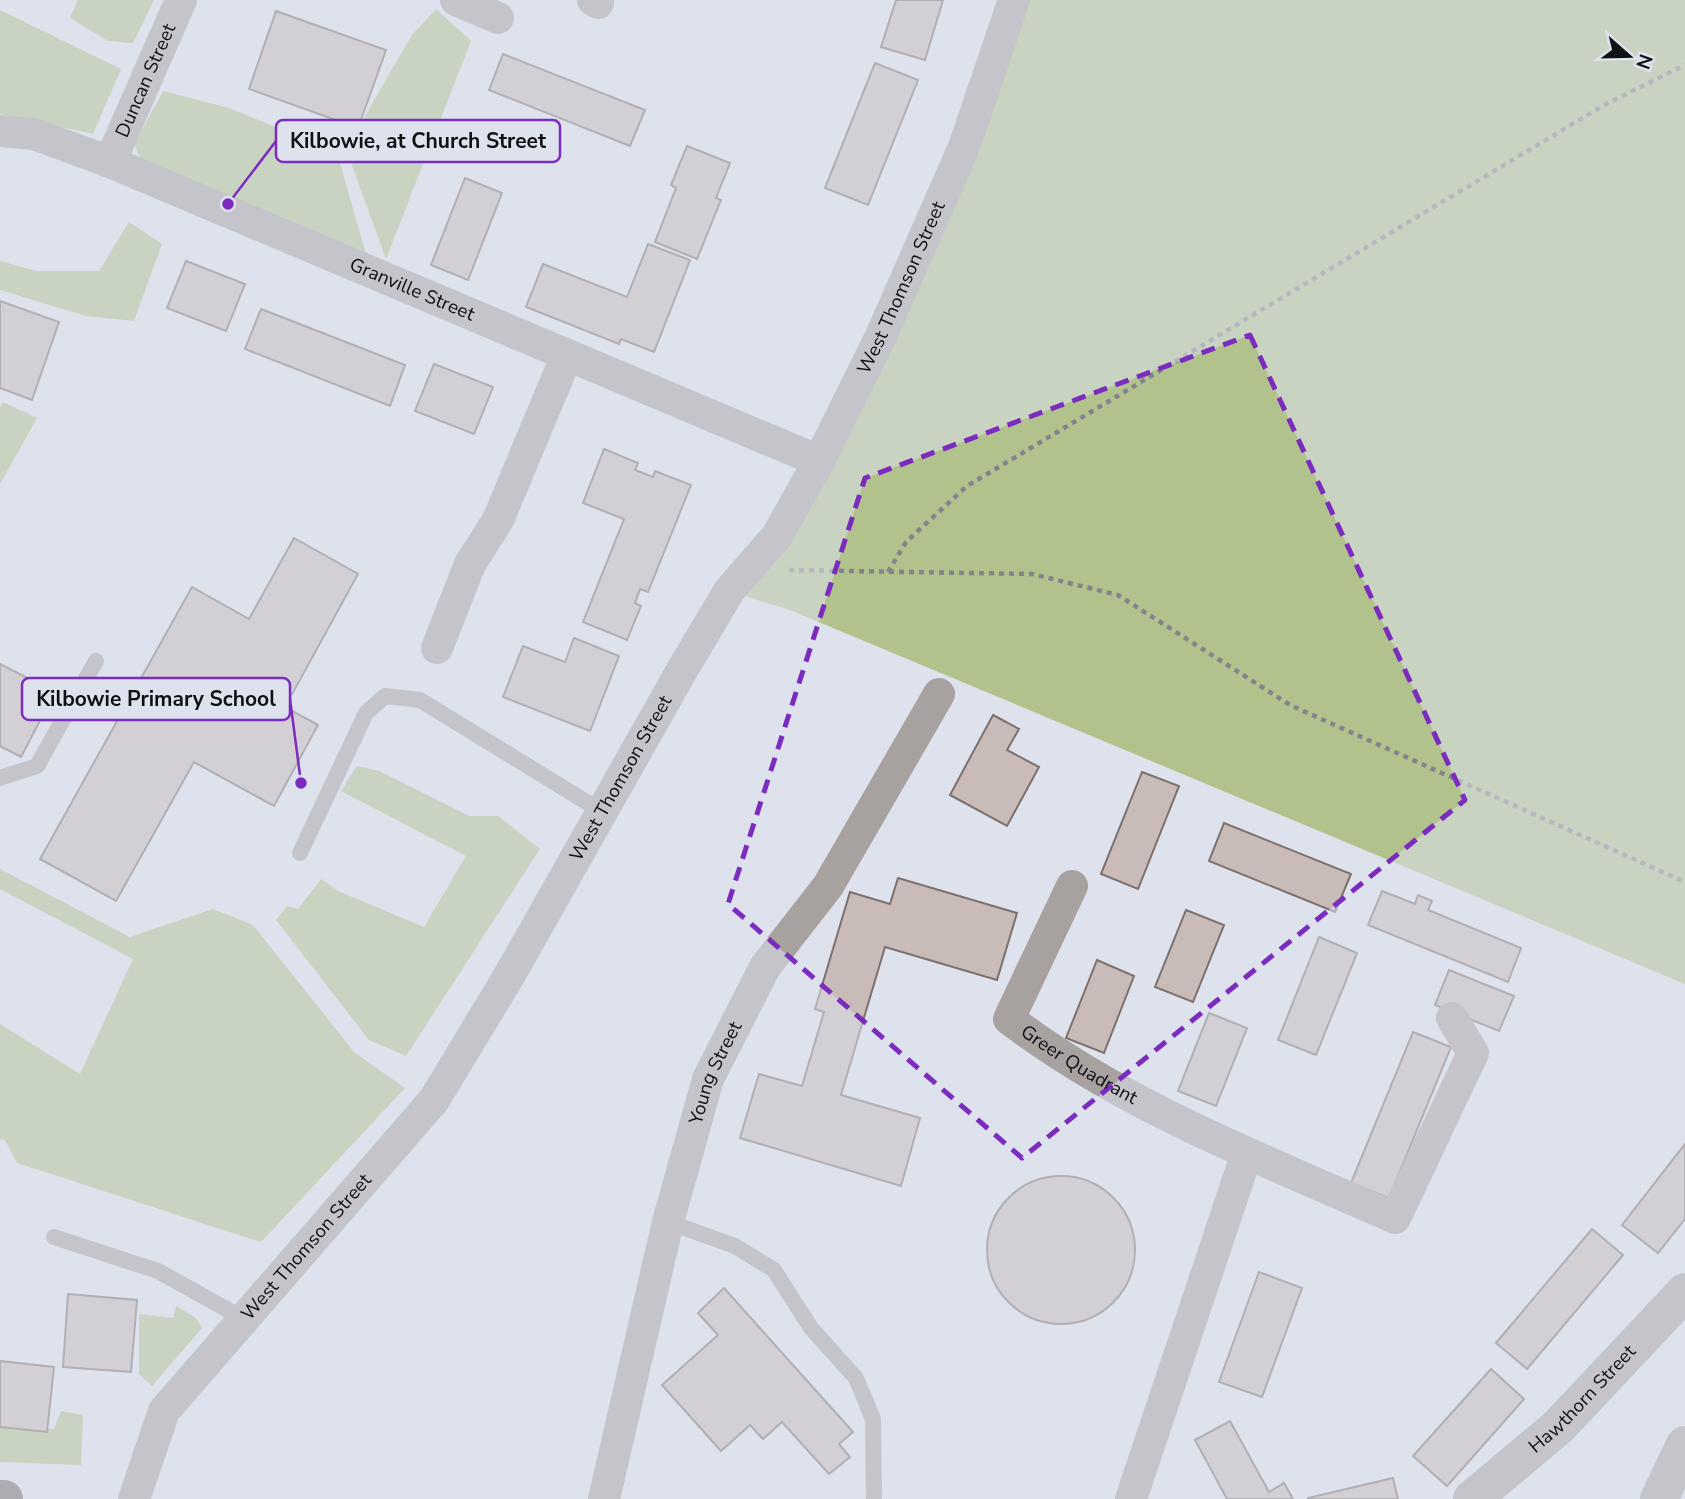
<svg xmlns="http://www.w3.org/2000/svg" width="1685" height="1499" font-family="'Nunito Sans',sans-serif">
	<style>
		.green { fill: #b1c28c }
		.building { fill: #c8bbb8; stroke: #7c716e; stroke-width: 2 }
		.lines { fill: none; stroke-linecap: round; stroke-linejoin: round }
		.path { stroke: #81858c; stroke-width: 4.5; stroke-dasharray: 5 5; stroke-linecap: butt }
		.service { stroke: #a7a1a0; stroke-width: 16 }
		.minor { stroke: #a7a1a0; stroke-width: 32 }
		.tertiary { stroke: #a7a1a0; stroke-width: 38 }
		.primary { stroke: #756b6a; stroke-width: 38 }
		.marked { fill: none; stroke: #7b2cbf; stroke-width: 5; stroke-dasharray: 14 9; stroke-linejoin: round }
		.labels { text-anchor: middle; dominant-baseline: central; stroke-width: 5; stroke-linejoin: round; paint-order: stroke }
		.street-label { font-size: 19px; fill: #0e1013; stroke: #dde2ec }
		.leader { fill: none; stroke: #7b2cbf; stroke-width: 2.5 }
		.callout-dot { fill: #7b2cbf; stroke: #dde2ec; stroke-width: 2.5 }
		.callout { fill: #dde2ec; stroke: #7b2cbf; stroke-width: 2.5 }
		.callout-label { font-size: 21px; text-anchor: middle; font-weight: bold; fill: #0e1013 }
	</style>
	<rect width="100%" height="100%" fill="#dde2ec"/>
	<!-- green -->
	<g class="green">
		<polygon points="78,0 154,0 133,43 108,41 70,18"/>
		<polygon points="1014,0 1685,0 1685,984 790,610 729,591 777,536"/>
		<polygon points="436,9 471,41 386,259 346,149 412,35"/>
		<polygon points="0,10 121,69 93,134 0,114"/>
		<polygon points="163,91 229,108 337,152 367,258 141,160 134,144"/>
		<polygon points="129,222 162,244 134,321 86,316 0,290 0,261 36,271 99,271"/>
		<polygon points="3,402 37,418 0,484 0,407"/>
		<polygon points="357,766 379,771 469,816 498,816 540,849 406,1056 369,1040 276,920 287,906 298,909 321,879 338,891 424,927 466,856 341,791"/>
		<polygon points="0,869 130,937 213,909 253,925 354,1052 405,1088 261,1242 17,1163 5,1140 0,1139 0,1024 80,1074 133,959 0,889"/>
		<polygon points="176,1306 196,1318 202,1328 152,1386 139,1374 139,1314 173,1318"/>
		<polygon points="61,1411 83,1415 81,1465 0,1462 0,1428 54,1429"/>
	</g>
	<!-- building -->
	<g class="building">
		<polygon points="896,0 943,0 925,60 881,47"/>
		<polygon points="276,11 386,50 358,128 249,89"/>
		<polygon points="503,54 645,110 630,146 489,90"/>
		<polygon points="875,63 918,80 868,205 825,188"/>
		<polygon points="687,146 730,163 716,198 721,200 697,259 655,242 676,188 671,185"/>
		<polygon points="465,178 502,193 468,280 431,265"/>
		<polygon points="648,244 690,260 654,352 621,339 619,344 526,307 543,264 627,297"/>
		<polygon points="186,261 245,284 226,331 167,308"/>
		<polygon points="0,301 59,322 32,400 0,388"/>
		<polygon points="261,309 405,365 390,406 245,349"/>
		<polygon points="434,364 493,387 474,434 415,411"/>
		<polygon points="604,449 638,463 635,470 653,477 655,471 691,485 648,592 640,589 635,603 641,606 627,640 583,622 624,519 583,503"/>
		<polygon points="294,538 358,574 285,707 318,725 274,806 194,762 116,901 40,859 192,587 249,619"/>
		<polygon points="574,638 619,656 590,731 503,697 523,646 565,662"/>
		<polygon points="0,664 55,692 21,757 0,746"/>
		<polygon points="993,715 1019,729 1007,750 1039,767 1007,826 950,795"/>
		<polygon points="1142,772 1179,786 1138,889 1101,874"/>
		<polygon points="1224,823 1351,874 1335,912 1209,861"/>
		<polygon points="898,878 1017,913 997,980 885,947 841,1095 920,1118 901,1186 740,1138 759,1074 802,1086 824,1012 815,1009 850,892 890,904"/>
		<polygon points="1382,891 1415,904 1418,895 1432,901 1428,910 1521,948 1508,982 1368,925"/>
		<polygon points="1186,910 1224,925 1193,1002 1155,987"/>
		<polygon points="1319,937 1357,953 1316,1055 1278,1040"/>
		<polygon points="1097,960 1134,976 1104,1053 1066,1038"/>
		<polygon points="1449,970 1514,996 1499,1031 1435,1005"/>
		<polygon points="1209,1013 1247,1028 1216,1106 1178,1091"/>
		<polygon points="1413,1032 1451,1047 1389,1198 1351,1183"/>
		<polygon points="1685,1144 1685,1219 1658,1253 1622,1225"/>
		<circle cx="1061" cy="1250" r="74"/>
		<polygon points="1592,1229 1623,1255 1527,1369 1496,1343"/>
		<polygon points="1259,1272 1302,1288 1262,1397 1219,1382"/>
		<polygon points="724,1288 853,1432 839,1444 850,1457 829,1474 782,1422 763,1439 750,1425 721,1451 662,1385 718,1335 698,1313"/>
		<polygon points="68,1294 137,1300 131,1372 63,1367"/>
		<polygon points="0,1361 54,1367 47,1432 0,1427"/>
		<polygon points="1491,1369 1524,1399 1447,1486 1413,1456"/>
		<polygon points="1230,1421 1269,1492 1284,1483 1293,1499 1227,1499 1195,1440"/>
		<polygon points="1393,1478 1398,1499 1308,1499 1308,1498"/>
	</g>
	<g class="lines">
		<!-- path -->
		<g class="path">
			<polyline points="789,570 1032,574 1118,595 1290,705 1685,882"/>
			<polyline points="888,572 906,542 967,486 1606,104 1685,65"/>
		</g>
		<!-- service -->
		<g class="service">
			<polyline points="0,778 37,766 96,661"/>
			<polyline points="300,853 366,713 385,696 420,700 601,811"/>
			<polyline points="668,1222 735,1246 774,1270 811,1328 856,1378 873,1419 874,1499"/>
			<polyline points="54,1237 158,1271 246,1320"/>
		</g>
		<!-- minor -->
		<g class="minor">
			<polyline points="456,0 498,18"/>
			<polyline points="593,0 598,3"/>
			<path id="s1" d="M0 131 34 134 110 162 819 461"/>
			<path id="s2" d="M110 162 181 0"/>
			<polyline points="437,648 470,564 498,520 567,355"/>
			<path id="s3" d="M1072 886 1009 1019C1125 1107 1262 1159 1395 1218L1473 1053 1452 1018"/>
			<path id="s4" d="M134 1499 164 1411 434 1100 509 976 681 672 729 591 777 536 819 461 881 336 964 147 1014 0"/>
			<path id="s5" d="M604 1499 668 1222 708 1079 765 967 828 886 939 694"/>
			<polyline points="1131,1499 1247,1153"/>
		</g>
		<!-- tertiary -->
		<g class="tertiary">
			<path id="s6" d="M1472 1499 1558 1427 1685 1292"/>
			<polyline points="1659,1499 1685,1445"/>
		</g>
		<!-- primary -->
		<polyline class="primary" points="0,1499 4,1499"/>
	</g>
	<!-- marked area -->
	<path d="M0 0H1685V1499H0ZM1250 335 1465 800 1022 1158 728 904 865 478Z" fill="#dde2ec" fill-opacity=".55" fill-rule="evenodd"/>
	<path class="marked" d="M1250 335 1465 800 1022 1158 728 904 865 478Z"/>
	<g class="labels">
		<!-- street labels -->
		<g class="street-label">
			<text stroke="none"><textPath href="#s2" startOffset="89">Duncan Street</textPath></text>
			<text stroke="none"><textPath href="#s4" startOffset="1444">West Thomson Street</textPath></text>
			<text stroke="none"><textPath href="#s1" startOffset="443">Granville Street</textPath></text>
			<text stroke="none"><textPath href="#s4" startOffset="877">West Thomson Street</textPath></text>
			<text stroke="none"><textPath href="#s3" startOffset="231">Greer Quadrant</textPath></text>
			<text stroke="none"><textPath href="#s5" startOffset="441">Young Street</textPath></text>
			<text stroke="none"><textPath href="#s4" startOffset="310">West Thomson Street</textPath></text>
			<text stroke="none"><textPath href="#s6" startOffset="149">Hawthorn Street</textPath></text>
		</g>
	</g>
	<!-- callouts -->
	<path class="leader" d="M228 204L276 141M301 783L290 699"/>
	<g class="callout-dot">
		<circle cx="228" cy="204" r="7"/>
		<circle cx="301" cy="783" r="7"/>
	</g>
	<g class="callout">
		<rect x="276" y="120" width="284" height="42" rx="7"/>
		<rect x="22" y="678" width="268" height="42" rx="7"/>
	</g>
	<g class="callout-label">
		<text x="418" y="148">Kilbowie, at Church Street</text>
		<text x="156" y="706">Kilbowie Primary School</text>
	</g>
	<!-- north arrow -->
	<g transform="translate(1629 56) rotate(110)" stroke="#dde2ec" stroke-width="5" paint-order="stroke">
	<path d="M0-5L12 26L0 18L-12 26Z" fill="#0e1013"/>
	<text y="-10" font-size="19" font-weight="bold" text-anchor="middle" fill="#0e1013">N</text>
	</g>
</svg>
